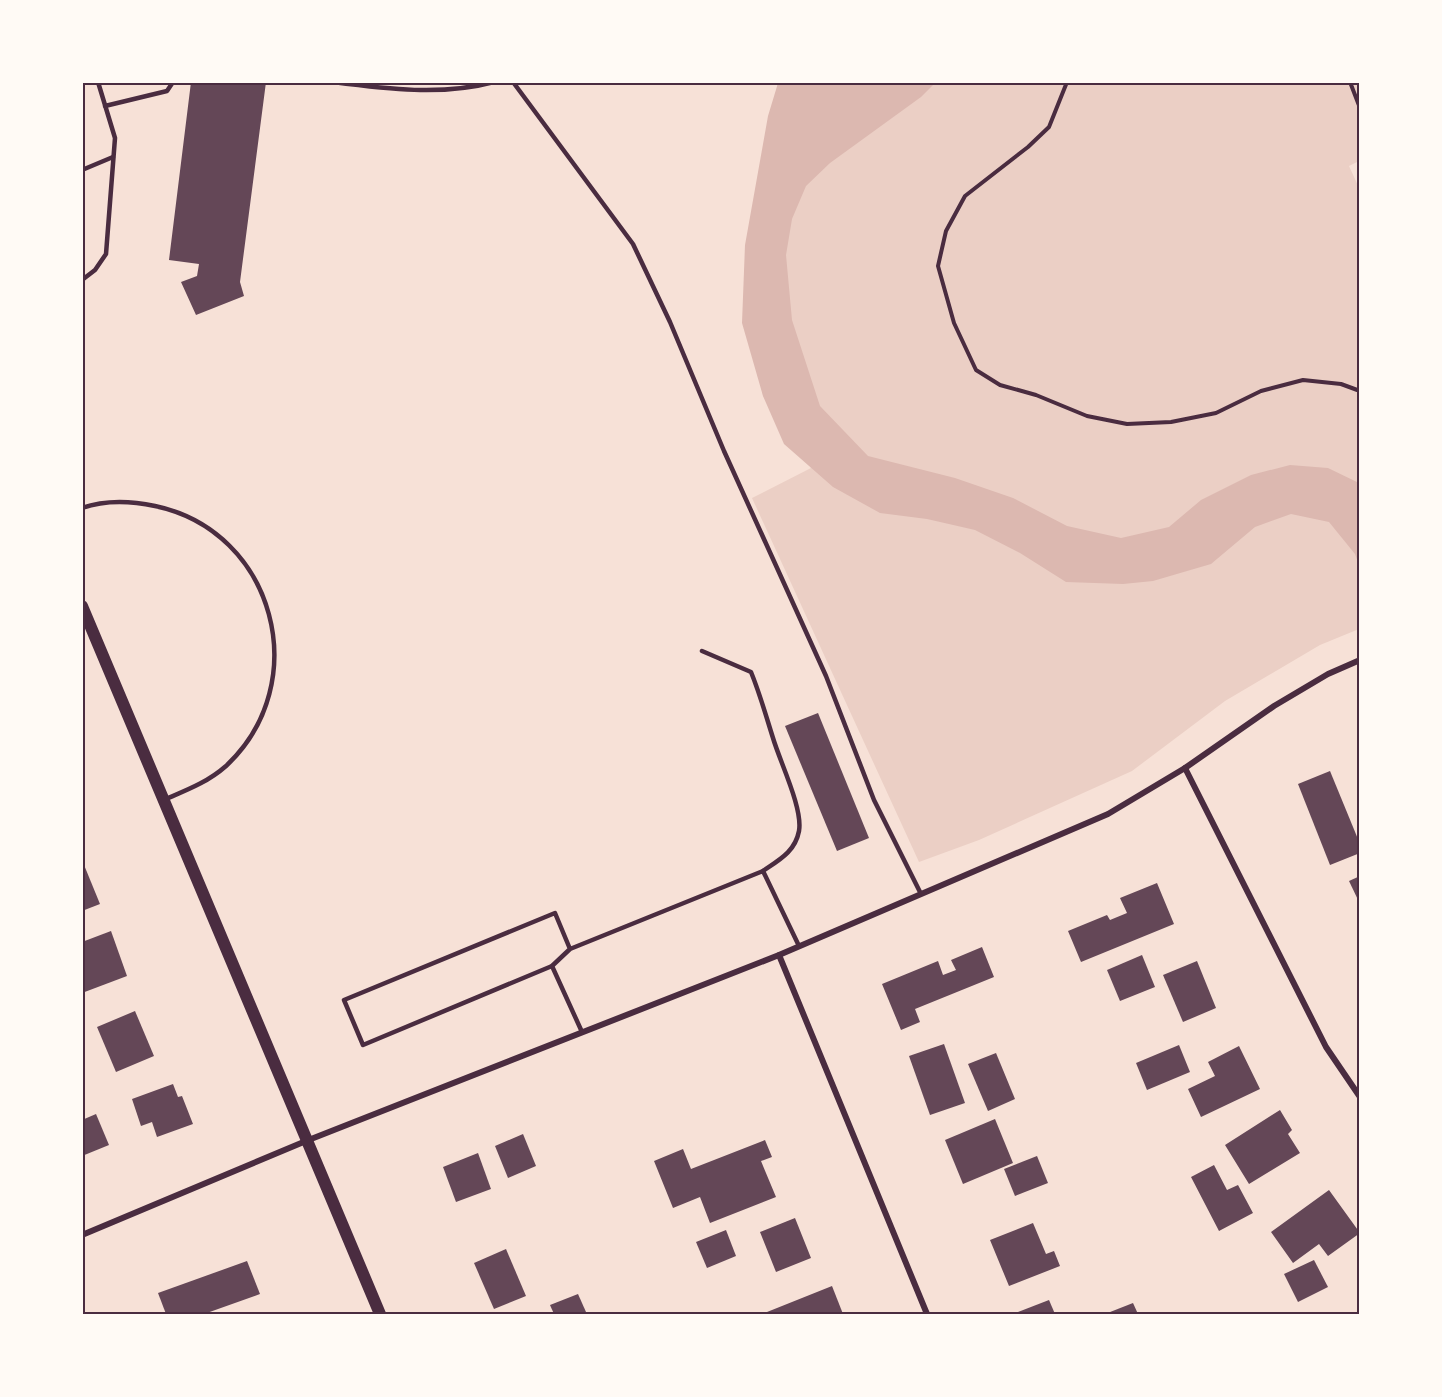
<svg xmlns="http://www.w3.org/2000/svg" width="1442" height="1397" font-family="'Noto Sans',sans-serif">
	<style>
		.green { fill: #ebcfc5 }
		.water { fill: #dcb8b0 }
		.building { fill: #644757 }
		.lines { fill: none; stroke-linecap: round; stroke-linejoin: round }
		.path { stroke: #4a2c40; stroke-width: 4 }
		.service { stroke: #4a2c40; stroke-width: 4.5 }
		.minor { stroke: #4a2c40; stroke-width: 6 }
		.secondary { stroke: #4a2c40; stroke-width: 12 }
		.neatline { fill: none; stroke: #4a2c40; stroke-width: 2 }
	</style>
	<rect width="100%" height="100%" fill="#f7e1d7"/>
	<!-- green -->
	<polygon class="green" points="778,83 1359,83 1359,161 1349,166 1360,190 1359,629 1320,645 1225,701 1132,771 979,840 919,862 752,498 811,468 763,396 744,273"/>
	<!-- water -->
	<polygon class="water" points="778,83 935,83 921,97 830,163 806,186 792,219 786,255 792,320 820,406 868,456 955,478 1013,498 1067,526 1121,538 1169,527 1201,500 1251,475 1290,465 1328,468 1359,483 1359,565 1355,554 1329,522 1291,514 1255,527 1211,564 1153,581 1123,584 1066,582 1020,553 975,530 927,519 880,513 833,487 784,444 763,396 742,323 745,245 768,116"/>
	<!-- building -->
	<g class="building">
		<polygon points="191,82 266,82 240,282 244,296 196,315 181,282 197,276 199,264 169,260"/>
		<polygon points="818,713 869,838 837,851 785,726"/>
		<polygon points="1330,771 1360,844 1360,853 1330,865 1298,784"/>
		<polygon points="82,860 100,904 82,911"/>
		<polygon points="1360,876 1360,904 1349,881"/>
		<polygon points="1157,883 1174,924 1081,962 1068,931 1107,915 1110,920 1127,913 1120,898"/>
		<polygon points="111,931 127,976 82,993 82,942"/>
		<polygon points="982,947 994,977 915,1009 920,1022 901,1030 882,984 938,961 943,975 956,970 951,960"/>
		<polygon points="1142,955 1155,987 1120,1001 1107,970"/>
		<polygon points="1197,961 1216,1008 1183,1022 1163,975"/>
		<polygon points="135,1011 154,1056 116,1072 97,1027"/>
		<polygon points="944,1044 965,1103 930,1115 909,1056"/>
		<polygon points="1179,1045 1190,1072 1147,1090 1136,1063"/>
		<polygon points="1239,1046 1260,1089 1201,1117 1188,1089 1215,1076 1208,1062"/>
		<polygon points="996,1053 1015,1099 988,1111 968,1064"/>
		<polygon points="173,1084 178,1097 182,1096 193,1124 157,1137 152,1122 141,1126 132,1099"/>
		<polygon points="1280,1110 1292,1130 1288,1134 1300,1153 1249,1184 1225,1145"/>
		<polygon points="96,1114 109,1145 82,1156 82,1120"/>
		<polygon points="995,1119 1013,1163 963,1184 945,1140"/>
		<polygon points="523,1134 536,1166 508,1178 495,1146"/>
		<polygon points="765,1140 772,1157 761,1161 776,1197 710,1223 700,1197 673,1208 654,1161 683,1149 691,1169"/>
		<polygon points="478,1153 491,1189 456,1202 443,1167"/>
		<polygon points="1037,1156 1048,1183 1015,1196 1004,1169"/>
		<polygon points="1214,1165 1227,1190 1238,1185 1253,1213 1219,1231 1191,1177"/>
		<polygon points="1329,1190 1360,1233 1328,1256 1319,1244 1293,1263 1271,1232"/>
		<polygon points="795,1218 811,1258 776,1272 760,1232"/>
		<polygon points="1033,1223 1046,1254 1054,1251 1060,1266 1009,1286 990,1240"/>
		<polygon points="726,1230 736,1256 707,1268 696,1242"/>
		<polygon points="506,1249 526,1296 494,1309 474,1263"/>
		<polygon points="1314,1260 1328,1287 1298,1302 1284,1274"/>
		<polygon points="247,1261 260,1294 204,1314 166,1314 158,1293"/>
		<polygon points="832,1286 843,1314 762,1314"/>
		<polygon points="578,1294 586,1312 580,1314 554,1314 550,1305"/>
		<polygon points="1049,1300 1055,1314 1019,1314 1018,1312"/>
		<polygon points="1133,1303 1138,1314 1105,1314"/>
	</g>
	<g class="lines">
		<!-- path -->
		<g class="path">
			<polyline points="1067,82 1049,127 1028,147 965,196 946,231 938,266 954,323 976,370 1000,385 1036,395 1087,416 1127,424 1171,422 1216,413 1261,391 1303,380 1341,384 1360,391"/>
			<polyline points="1350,82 1360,108"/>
		</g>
		<!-- service -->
		<g class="service">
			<path d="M333 82C387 89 442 96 494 82"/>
			<polyline points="513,82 633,244 670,322 724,451 826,676 874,800 921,894"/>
			<polyline points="105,106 167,91 173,82"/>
			<polyline points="82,170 113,157"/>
			<polyline points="82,280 95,270 106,254 115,138 98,82"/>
			<path d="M82 508C105 500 131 501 155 506 275 531 315 683 226 766 208 782 187 790 166 799"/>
			<path d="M702 651 751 672C760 694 766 716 773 738 780 762 803 808 799 831 795 852 779 860 763 871"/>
			<polyline points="570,949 555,913 344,1000 363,1045 552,966 570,949 763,871 799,946"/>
			<polyline points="552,966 582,1032"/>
		</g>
		<!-- minor -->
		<g class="minor">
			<polyline points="1185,768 1326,1047 1360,1097"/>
			<polyline points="779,955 927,1314"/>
			<polyline points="82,1235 306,1141 779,955 1108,814 1185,768 1274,706 1328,674 1360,660"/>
		</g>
		<!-- secondary -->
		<polyline class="secondary" points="82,606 380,1314"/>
	</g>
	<!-- border -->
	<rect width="1442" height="1397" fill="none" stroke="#fffaf5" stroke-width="168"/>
	<rect x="84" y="84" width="1274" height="1229" class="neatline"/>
</svg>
